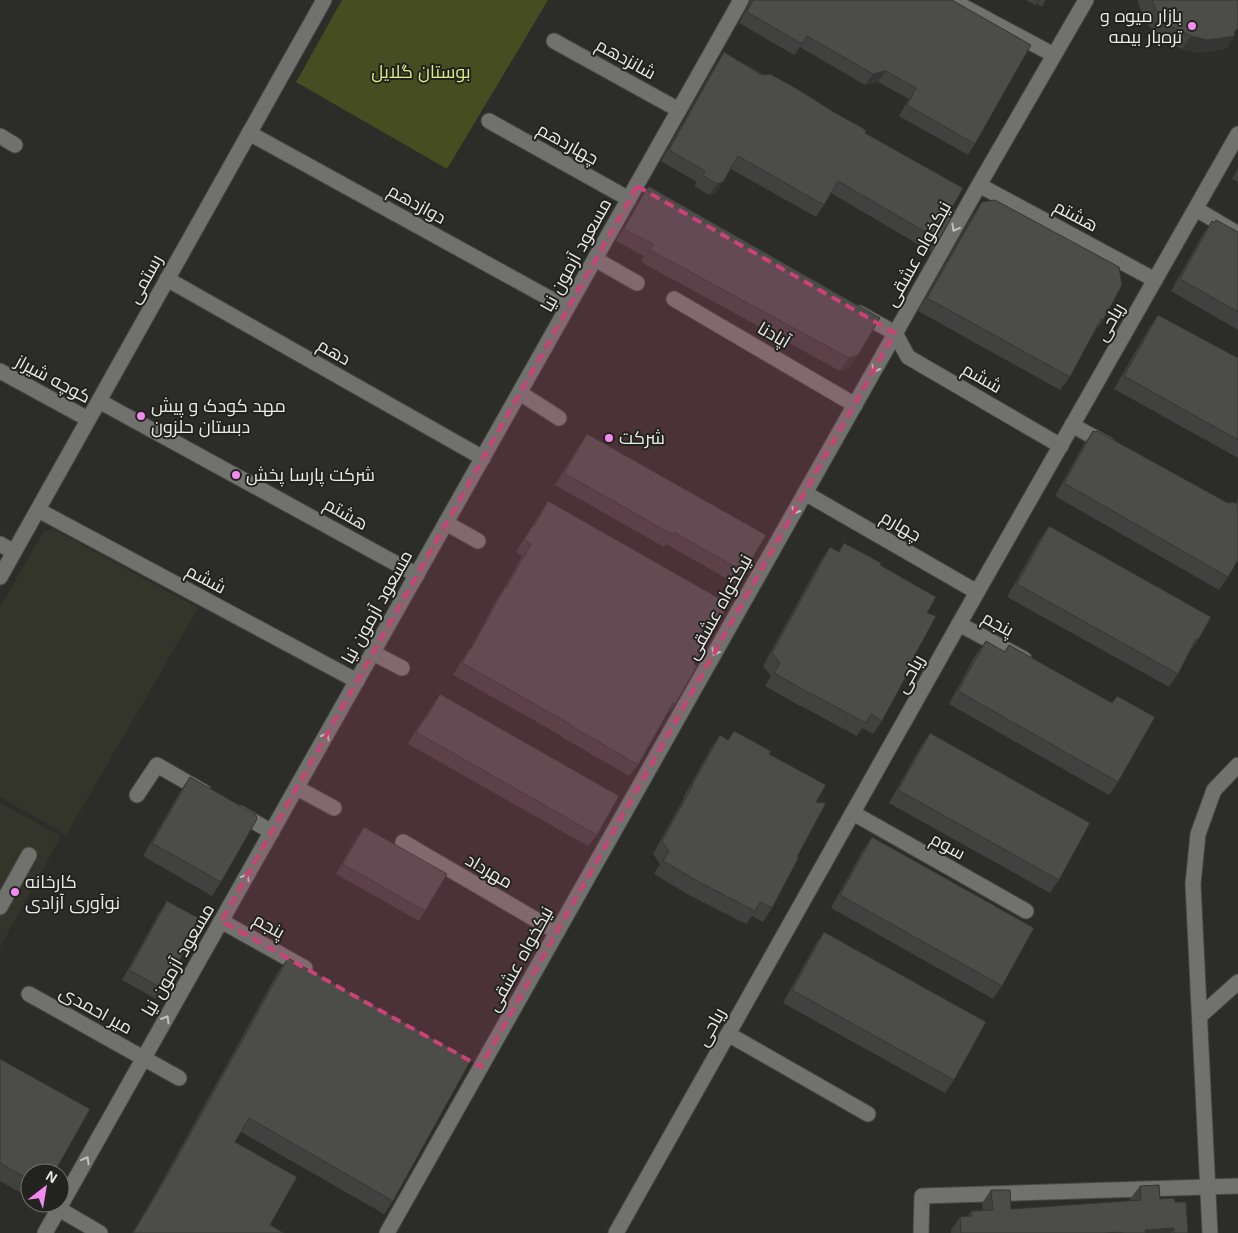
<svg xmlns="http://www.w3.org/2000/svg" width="1238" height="1233" font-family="Helvetica,Cairo,sans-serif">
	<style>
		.built { fill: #33352b }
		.green { fill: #454d21 }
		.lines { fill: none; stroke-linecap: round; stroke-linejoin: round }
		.minor-casing { stroke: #474845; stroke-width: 17 }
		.minor { stroke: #71726d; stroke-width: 15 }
		.wall { fill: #41423f }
		.shaded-wall { fill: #353633 }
		.building { fill: #4c4d49; stroke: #353633 }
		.oneway { stroke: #c0c0bd }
		.marked { fill: #ca4277; fill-opacity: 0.2; stroke: #ca4277; stroke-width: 4; stroke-dasharray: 10 6; stroke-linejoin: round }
		.poi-dot { fill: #f38af1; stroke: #22231f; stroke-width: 2 }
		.labels { text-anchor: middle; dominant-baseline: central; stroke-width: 4; stroke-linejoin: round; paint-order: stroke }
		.poi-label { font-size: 18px; fill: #eaeae8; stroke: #22231f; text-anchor: start }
		.street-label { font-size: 18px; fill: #eaeae8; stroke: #22231f }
		.park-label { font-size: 18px; fill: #d8ec80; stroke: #22231f }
	</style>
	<rect width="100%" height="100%" fill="#2c2d29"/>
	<!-- built -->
	<g class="built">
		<polygon points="53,529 198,608 66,835 0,797 0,607 44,531"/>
		<polygon points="0,803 61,836 0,947"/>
	</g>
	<!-- green -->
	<polygon class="green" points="342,0 548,0 447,169 296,82"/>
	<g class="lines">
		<!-- minor casing -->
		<g class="minor-casing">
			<g id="minor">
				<polyline points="951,0 1054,55"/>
				<polyline points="554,41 679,110"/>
				<polyline points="489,121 629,199"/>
				<polyline points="249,133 567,308"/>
				<polyline points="0,136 15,145"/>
				<polyline points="979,185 1155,280"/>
				<polyline points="1196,209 1238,234"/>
				<polyline points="595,259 637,283"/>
				<polyline points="167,279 483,458"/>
				<polyline points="674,299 855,405"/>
				<polyline points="859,313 895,333 908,357 1061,446"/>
				<polyline points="0,371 88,419"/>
				<polyline points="520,393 559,418"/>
				<polyline points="99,401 417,575"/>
				<polyline points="1072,425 1108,445"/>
				<polyline points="805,493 977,592"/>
				<polyline points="38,510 357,681"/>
				<polyline points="446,523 478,541"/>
				<polyline points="0,544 14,552"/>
				<polyline points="0,577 324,0"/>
				<polyline points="959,624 1024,659"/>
				<polyline points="373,653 402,668"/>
				<polyline points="297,788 334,808"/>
				<polyline points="137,795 157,765 204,792"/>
				<polyline points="239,813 272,832"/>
				<polyline points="853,813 1026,911"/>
				<polyline points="403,842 557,932"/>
				<polyline points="0,907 29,855"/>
				<polyline points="221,921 305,968"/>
				<polyline points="29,994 179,1078"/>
				<polyline points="1200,1016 1238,982"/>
				<polyline points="728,1034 868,1114"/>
				<polyline points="59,1209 100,1233"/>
				<polyline points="45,1233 741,0"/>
				<polyline points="387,1233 979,185 1086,0"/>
				<polyline points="616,1233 959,624 1238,134"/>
				<polyline points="921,1233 922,1196 1238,1186"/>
				<polyline points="1210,1233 1193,884 1198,834 1214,790 1238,765"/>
			</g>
		</g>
		<!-- minor -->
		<use href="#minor" class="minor"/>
	</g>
	<!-- wall -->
	<g class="wall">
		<polygon points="750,0 952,0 975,144 968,155 899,116 909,99 878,82 865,85 800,47 794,55 739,23 749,5"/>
		<polygon points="1026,0 1046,0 1042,7 1037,4 1035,5"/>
		<polygon points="1138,0 1238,0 1234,34 1226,49 1198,53 1182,49 1158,37 1147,23 1139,6"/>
		<polygon points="724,52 865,133 951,210 939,240 931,252 831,193 824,205 816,217 731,169 715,194 709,195 694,186 697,182 661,161 716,64"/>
		<polygon points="1238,168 1238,182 1232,179"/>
		<polygon points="647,188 858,355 849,367 840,371 641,262 644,256 616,241 639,201"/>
		<polygon points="982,202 1103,320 1094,333 1093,333 1070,377 1060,390 918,311 973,215"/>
		<polygon points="1212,221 1238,232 1238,330 1171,291 1203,234"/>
		<polygon points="1158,315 1238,358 1238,458 1114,389 1149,328"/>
		<polygon points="1093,431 1226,502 1235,503 1238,499 1238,560 1228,577 1219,590 1055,496 1084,444"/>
		<polygon points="587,434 744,572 736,584 666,544 664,547 555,485 579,446"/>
		<polygon points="548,501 694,664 675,704 666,716 638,765 629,776 562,737 562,736 453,675 462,660 470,649 497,599 505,587 522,556 516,552 525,537"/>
		<polygon points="1049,526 1198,640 1189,653 1178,674 1169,687 1007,597 1040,539"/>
		<polygon points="844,543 880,565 927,613 908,668 882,721 873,734 862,728 857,736 801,706 800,706 765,686 771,676 763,666 821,560 830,547 838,552"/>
		<polygon points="986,641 1004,652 1009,645 1112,703 1117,696 1118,782 1109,795 949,704 976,654"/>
		<polygon points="440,694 597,835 588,846 408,744 416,730"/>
		<polygon points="734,731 769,754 816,802 797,857 772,908 763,922 752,916 746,924 689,895 654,874 660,864 653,854 684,798 683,798 711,748 720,735 728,740"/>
		<polygon points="930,733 1059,880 1050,893 889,803 921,746"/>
		<polygon points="190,777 221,882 212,896 143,856 181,790"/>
		<polygon points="364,827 425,911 419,921 336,874 357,837"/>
		<polygon points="872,837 1002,986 993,999 831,908 863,850"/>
		<polygon points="167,901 163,989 156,999 122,980 160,911"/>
		<polygon points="824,932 954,1080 945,1093 783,1003 815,945"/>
		<polygon points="288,958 393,1201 384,1214 241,1132 235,1142 270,1225 284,1233 132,1233 154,1196 278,972"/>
		<polygon points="0,1059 30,1173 30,1198 0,1181"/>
		<polygon points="1140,1186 1160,1199 1175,1202 1188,1233 951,1233 951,1230 960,1217 968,1217 971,1211 983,1211 982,1203 991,1190 1011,1209 1131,1201 1130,1199"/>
	</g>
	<!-- shaded-wall -->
	<g class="shaded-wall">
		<polygon points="1038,0 1040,0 1037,4 1035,5"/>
		<polygon points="1238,28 1233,36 1235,36 1226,49 1198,53 1182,49 1191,36"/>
		<polygon points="886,71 878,82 865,85 873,74"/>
		<polygon points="723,182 715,194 709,195 717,184"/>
		<polygon points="858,355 849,367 840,371 849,358"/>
		<polygon points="1174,1228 1171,1233 1143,1233 1145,1230"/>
	</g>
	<!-- building -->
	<g class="building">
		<polygon points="753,0 952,0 1031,45 975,144 907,105 916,88 886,71 873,74 807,36 802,44 747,12"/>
		<polygon points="1152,0 1238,0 1238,28 1234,32 1235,36 1208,40 1191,36 1167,24 1156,10"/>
		<polygon points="724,52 760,74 765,75 770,74 799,90 832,111 866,130 865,133 963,188 951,210 956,209 939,240 838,181 824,205 738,156 723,182 717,184 702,175 705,171 669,150"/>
		<polygon points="650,187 880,318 858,355 849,358 650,250 653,244 624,229 647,188"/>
		<polygon points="995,200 1119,267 1122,285 1103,320 1101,319 1070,377 927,298 982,202"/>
		<polygon points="1216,220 1238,232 1238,312 1180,279 1212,221 1214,223"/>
		<polygon points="1158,315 1238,358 1238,440 1124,376"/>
		<polygon points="1093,431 1096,432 1097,431 1226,502 1230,503 1233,502 1236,504 1238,501 1238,560 1228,577 1064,483"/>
		<polygon points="587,434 766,535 744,572 674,532 673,535 564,473"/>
		<polygon points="548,501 729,604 694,664 697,666 675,704 673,703 638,765 570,725 570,724 462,663 470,648 471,649 505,587 506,588 531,544 524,540 533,525 534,526"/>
		<polygon points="1049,526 1211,617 1198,640 1196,639 1178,674 1017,584"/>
		<polygon points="844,543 881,563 880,565 936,597 927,613 936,616 908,668 910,669 882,721 871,714 866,723 810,693 809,693 774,673 780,663 772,653 830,547 839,552"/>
		<polygon points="986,641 1005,652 1009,645 1112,703 1117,696 1155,717 1118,782 958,691"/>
		<polygon points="440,694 619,796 597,835 416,732 425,718 426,718"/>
		<polygon points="734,731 771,751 769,754 826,785 816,802 826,803 797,857 799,857 772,908 760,902 755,911 699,882 663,861 669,851 662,841 693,785 692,785 720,735 728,740"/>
		<polygon points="930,733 1090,823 1059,880 898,790"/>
		<polygon points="190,777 256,815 257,819 221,882 152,843"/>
		<polygon points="364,827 447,874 425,911 343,864"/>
		<polygon points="872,837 1034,928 1002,986 840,895"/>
		<polygon points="167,901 202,920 163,989 129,970"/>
		<polygon points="824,932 986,1022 954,1080 792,990"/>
		<polygon points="288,958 471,1060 393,1201 249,1118 235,1142 297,1177 270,1225 284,1233 133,1233 163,1183"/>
		<polygon points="0,1059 90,1109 54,1173 30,1173 30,1180 0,1163"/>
		<polygon points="1159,1185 1160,1199 1174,1198 1175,1202 1186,1202 1188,1233 1174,1233 1174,1228 1145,1230 1146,1233 1122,1233 1122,1232 1104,1233 961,1233 960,1217 972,1216 971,1211 993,1210 991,1190 1010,1190 1011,1209 1141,1200 1140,1186"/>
	</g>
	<!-- one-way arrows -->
	<defs><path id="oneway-chevron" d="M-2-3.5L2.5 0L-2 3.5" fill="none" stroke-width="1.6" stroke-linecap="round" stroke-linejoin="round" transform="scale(1.25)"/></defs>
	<g class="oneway">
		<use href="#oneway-chevron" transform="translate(955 228) rotate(119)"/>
		<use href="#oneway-chevron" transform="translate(875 369) rotate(120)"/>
		<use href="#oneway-chevron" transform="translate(795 511) rotate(120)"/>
		<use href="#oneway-chevron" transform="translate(715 652) rotate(119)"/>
		<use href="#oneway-chevron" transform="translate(326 736) rotate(-61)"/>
		<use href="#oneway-chevron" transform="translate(246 877) rotate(-61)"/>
		<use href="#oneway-chevron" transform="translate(166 1019) rotate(-60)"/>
		<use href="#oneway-chevron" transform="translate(86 1160) rotate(-61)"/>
	</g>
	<!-- marked area -->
	<path class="marked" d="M637 186 895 333 481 1067 221 921Z"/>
	<!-- markers -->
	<g class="poi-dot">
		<circle cx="1192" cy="26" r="5"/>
		<circle cx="141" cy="416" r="5"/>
		<circle cx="609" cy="438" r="5"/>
		<circle cx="236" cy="475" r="5"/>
		<circle cx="15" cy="892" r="5"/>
	</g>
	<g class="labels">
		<!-- poi labels -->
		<g class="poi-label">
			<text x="1182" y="16" text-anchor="end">بازار میوه و<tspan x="1182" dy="21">تره‌بار بیمه</tspan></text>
			<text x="151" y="406">مهد کودک و پیش<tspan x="151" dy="21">دبستان حلزون</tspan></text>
			<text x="619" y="438">شرکت</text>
			<text x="246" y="475">شرکت پارسا پخش</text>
			<text x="25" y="882">کارخانه<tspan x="25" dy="21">نوآوری آزادی</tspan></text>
		</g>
		<!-- street labels -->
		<g class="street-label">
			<text transform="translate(626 59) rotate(29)">شانزدهم</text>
			<text transform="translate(568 144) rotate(29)">چهاردهم</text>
			<text transform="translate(417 204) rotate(29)">دوازدهم</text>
			<text transform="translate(1076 216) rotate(28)">هشتم</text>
			<text transform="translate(918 254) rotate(-61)">نیکخواه عشقی</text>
			<text transform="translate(576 255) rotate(-61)">مسعود آزمون نیا</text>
			<text transform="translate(145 279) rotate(-61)">رستمی</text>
			<text transform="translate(1110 322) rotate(-60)">ریاحی</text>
			<text transform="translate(774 335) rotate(30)">آپادنا</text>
			<text transform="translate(334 352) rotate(30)">دهم</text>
			<text transform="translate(982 378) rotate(30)">ششم</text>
			<text transform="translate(53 379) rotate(28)">کوچه شیراز</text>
			<text transform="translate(346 514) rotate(29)">هشتم</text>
			<text transform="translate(901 526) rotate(30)">چهارم</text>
			<text transform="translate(206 579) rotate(28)">ششم</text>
			<text transform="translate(377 607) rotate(-61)">مسعود آزمون نیا</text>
			<text transform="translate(719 607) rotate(-61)">نیکخواه عشقی</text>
			<text transform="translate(998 624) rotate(29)">پنجم</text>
			<text transform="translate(910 674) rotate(-61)">ریاحی</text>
			<text transform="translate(948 846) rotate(29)">سوم</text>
			<text transform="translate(489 871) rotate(30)">مهرداد</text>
			<text transform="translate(269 926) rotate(29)">پنجم</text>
			<text transform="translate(520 959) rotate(-61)">نیکخواه عشقی</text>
			<text transform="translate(178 960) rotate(-60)">مسعود آزمون نیا</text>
			<text transform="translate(96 1010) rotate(29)">میر احمدی</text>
			<text transform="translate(711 1027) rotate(-61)">ریاحی</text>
		</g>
		<!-- park labels -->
		<g class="park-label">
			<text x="421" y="72">بوستان گلایل</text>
		</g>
	</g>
	<!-- north arrow -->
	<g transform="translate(45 1188) rotate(31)"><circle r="24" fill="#22231f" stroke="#72736f"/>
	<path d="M0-4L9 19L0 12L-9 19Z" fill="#f38af1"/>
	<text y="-8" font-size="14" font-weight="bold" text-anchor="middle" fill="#eaeae8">N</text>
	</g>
</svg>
